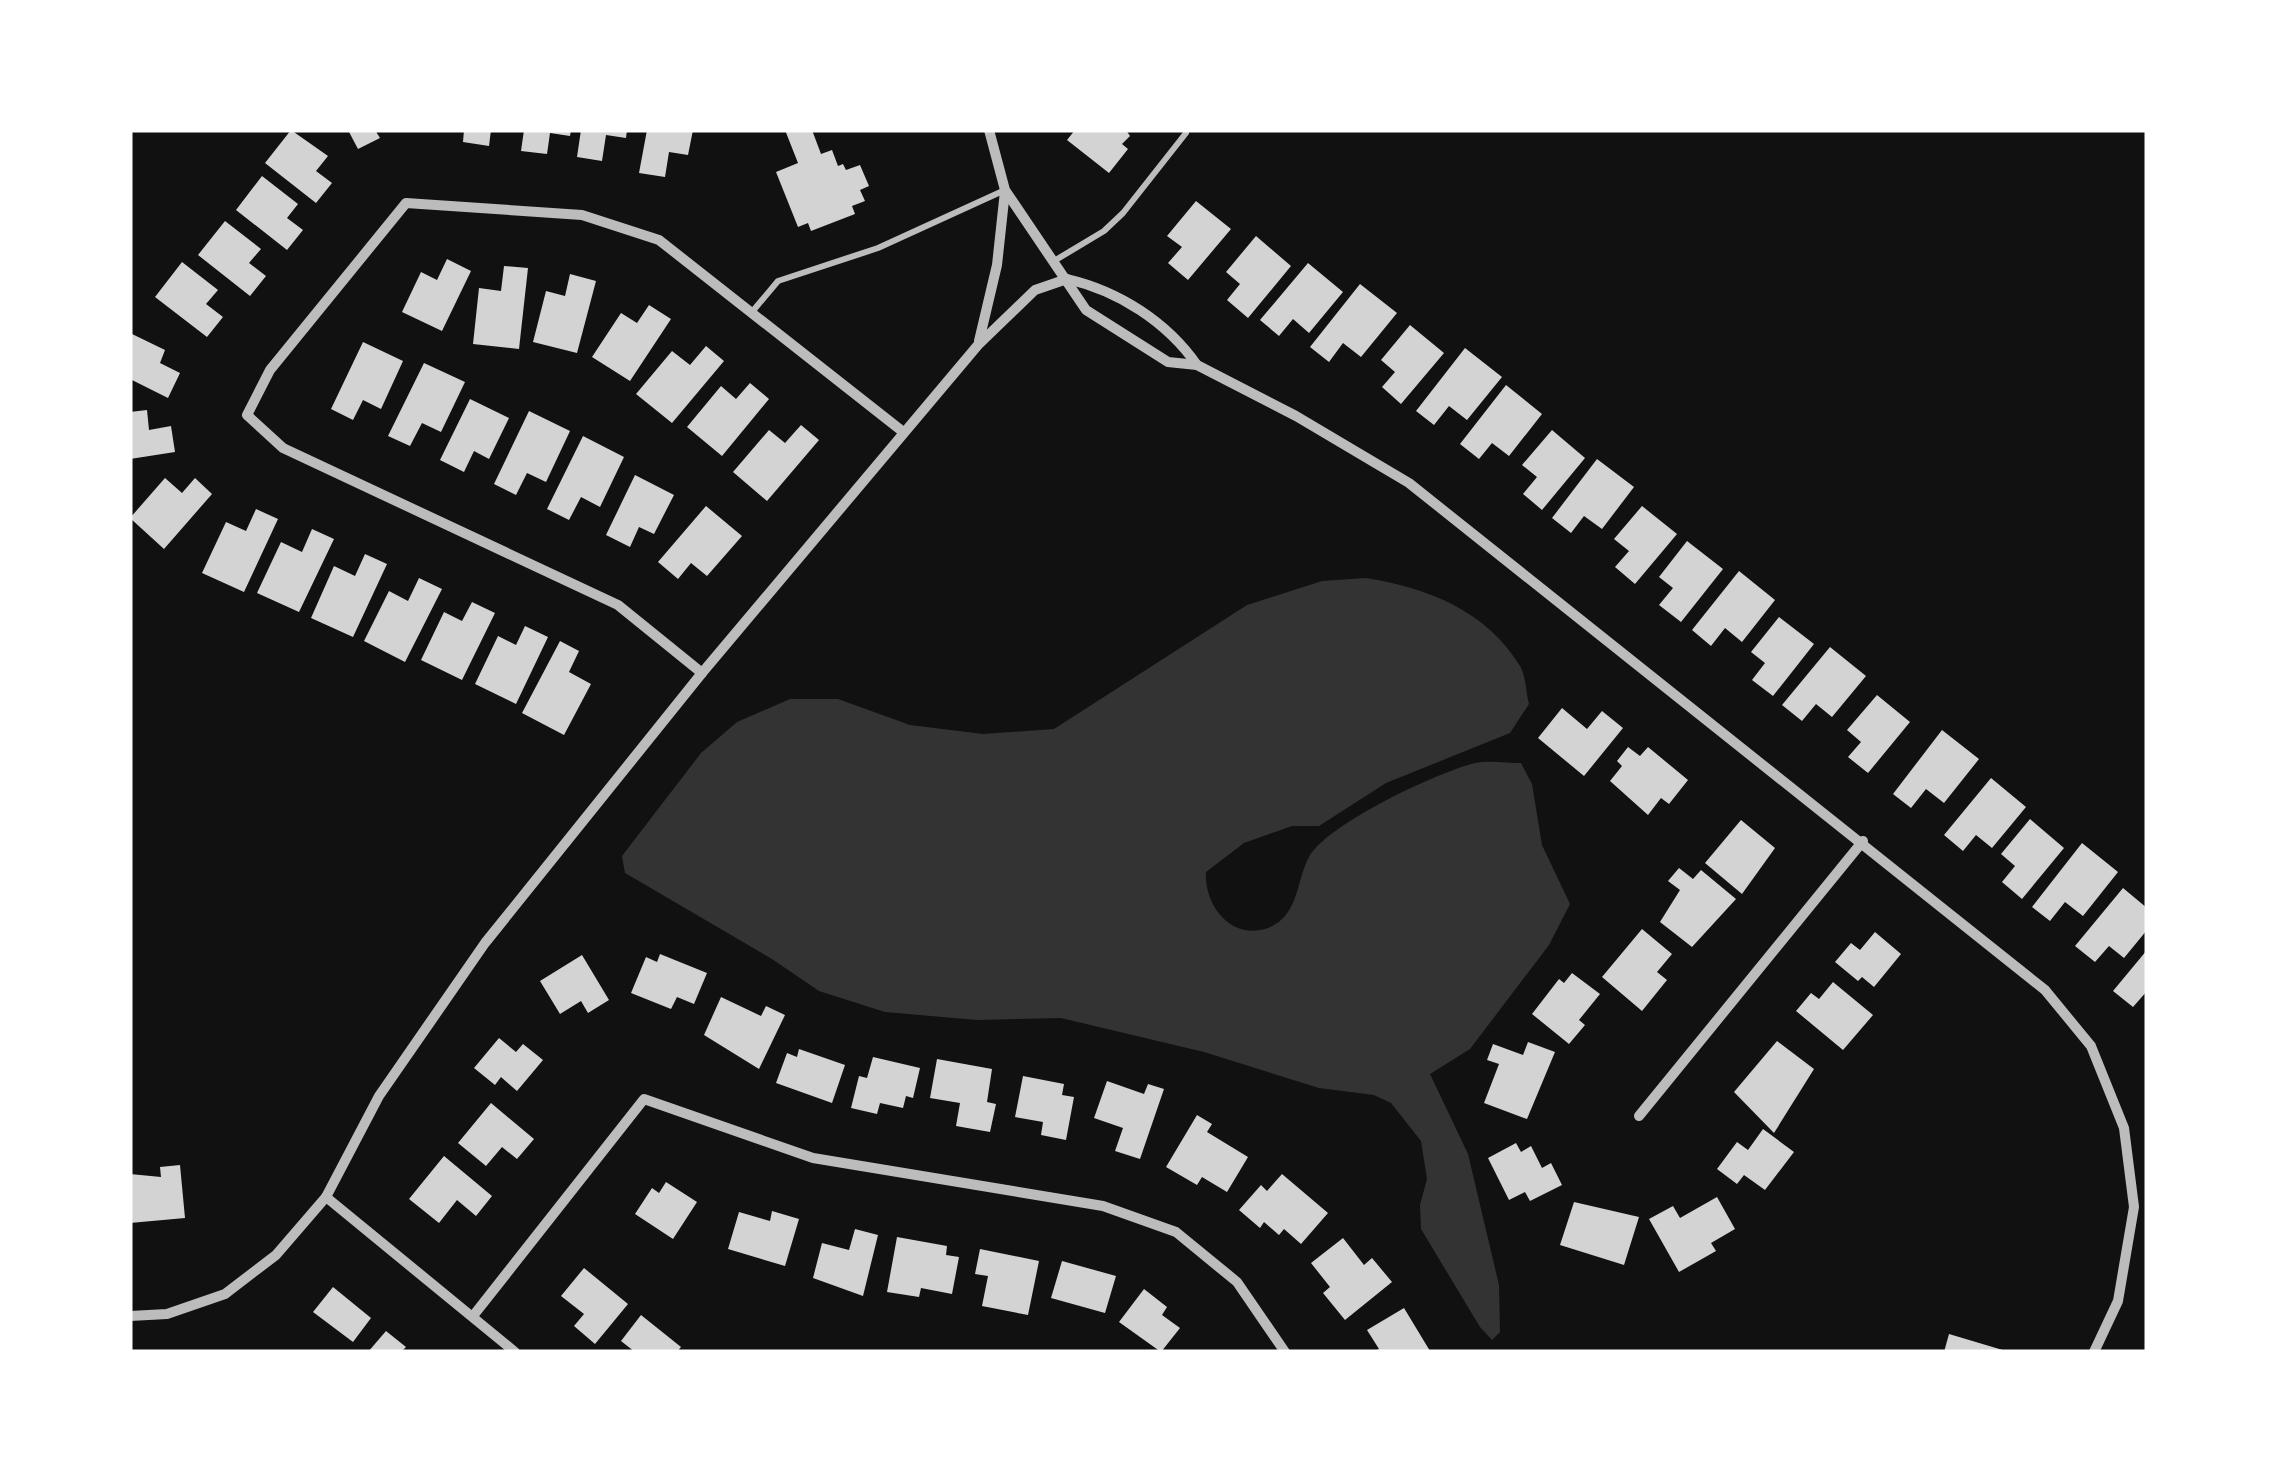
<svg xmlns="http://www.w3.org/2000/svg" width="2277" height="1482" font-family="Roboto,sans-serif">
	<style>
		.water { fill: #333 }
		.building { fill: #d3d3d3 }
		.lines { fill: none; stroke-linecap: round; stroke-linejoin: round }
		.service { stroke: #bcbcbc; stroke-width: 6 }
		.minor { stroke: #bcbcbc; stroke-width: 10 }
	</style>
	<rect width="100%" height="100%" fill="#111"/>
	<!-- water -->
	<path class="water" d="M1366 578C1427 588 1486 610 1520 666 1526 676 1526 693 1529 704L1510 733 1386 783 1319 826H1292L1244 843 1206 872C1204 905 1231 941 1268 928 1299 916 1296 881 1309 857 1327 824 1438 772 1475 763 1489 760 1507 763 1521 763L1532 784 1542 845 1570 904 1549 945 1470 1049 1430 1074 1468 1154 1499 1285 1500 1332 1492 1340 1480 1327 1421 1229 1420 1205 1427 1179 1421 1141 1391 1103 1374 1095 1319 1088 1204 1052 1061 1018 977 1020 885 1012 819 991 772 959 625 873 622 856 701 753 737 722 790 699H838L910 725 983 734 1054 729 1247 605 1322 581Z"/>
	<!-- building -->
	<g class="building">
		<polygon points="291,130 328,156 316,171 332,183 316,203 265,163"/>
		<polygon points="348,130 375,130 380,138 358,149"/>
		<polygon points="464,130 491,130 489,146 463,142"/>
		<polygon points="524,130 571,130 570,136 550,133 547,154 521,151"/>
		<polygon points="581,130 627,130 626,138 606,135 602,161 577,157"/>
		<polygon points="647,130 693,130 688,155 669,152 665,177 639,173"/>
		<polygon points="785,130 812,130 821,154 832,150 838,166 843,164 846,170 860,165 869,186 860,190 865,201 852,206 855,214 811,231 808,223 798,227 776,172 798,163"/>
		<polygon points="1075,130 1126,130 1130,136 1122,144 1128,149 1109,173 1067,140"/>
		<polygon points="262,176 298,204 287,218 303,230 287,250 236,210"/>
		<polygon points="1196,201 1231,229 1188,280 1168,263 1182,247 1167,236"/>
		<polygon points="225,221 261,249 249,263 266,276 250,296 198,255"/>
		<polygon points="1256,236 1291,266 1248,318 1227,300 1240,284 1226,272"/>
		<polygon points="447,259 471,271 442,331 402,312 421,272 437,280"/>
		<polygon points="182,262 218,290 206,304 223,317 207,337 155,297"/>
		<polygon points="1308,263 1343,292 1309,333 1293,319 1279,336 1260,320"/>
		<polygon points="504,266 528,268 519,349 473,344 479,288 501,291"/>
		<polygon points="570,274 596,281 577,353 533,342 546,291 565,296"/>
		<polygon points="1360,284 1397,313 1361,357 1343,343 1329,362 1310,347"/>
		<polygon points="649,305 671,319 630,381 592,357 621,313 637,323"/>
		<polygon points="1410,325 1444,353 1401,404 1382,387 1395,372 1381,360"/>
		<polygon points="130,333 165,350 160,363 180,373 168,398 130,379"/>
		<polygon points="363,342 403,361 381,409 363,400 353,420 331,409"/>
		<polygon points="706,346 724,361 672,423 636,394 672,351 690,365"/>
		<polygon points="1465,348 1502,377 1467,420 1449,406 1434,425 1416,411"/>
		<polygon points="424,363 465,382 441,432 422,423 410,446 388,436"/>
		<polygon points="750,383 769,399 722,456 687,427 721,386 736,399"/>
		<polygon points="1506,385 1542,414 1509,456 1492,443 1479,459 1460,444"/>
		<polygon points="470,399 509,418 489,459 474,451 464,472 440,460"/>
		<polygon points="147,410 149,430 171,426 175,452 130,459 130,412"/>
		<polygon points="529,411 570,431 546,482 527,473 516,495 494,484"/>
		<polygon points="801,425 819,440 767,501 733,472 769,430 785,443"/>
		<polygon points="1552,430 1585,458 1542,510 1523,494 1537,477 1522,465"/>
		<polygon points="583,436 624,457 600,507 581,497 569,520 547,509"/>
		<polygon points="1597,459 1634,487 1602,529 1584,516 1571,533 1552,518"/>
		<polygon points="635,475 674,495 654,534 639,527 630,547 606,535"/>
		<polygon points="165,478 182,493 195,478 212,494 164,549 130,518"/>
		<polygon points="706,506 742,536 707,576 691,563 678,579 658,562"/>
		<polygon points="1642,506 1677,534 1635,584 1615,567 1629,551 1614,539"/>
		<polygon points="256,509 278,519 244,592 202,573 226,522 246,531"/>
		<polygon points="312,529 334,539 299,612 257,593 281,542 302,552"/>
		<polygon points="1687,541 1723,569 1681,622 1659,605 1673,588 1659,577"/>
		<polygon points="365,554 387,564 353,637 311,618 334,566 355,576"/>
		<polygon points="1739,571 1775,600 1742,642 1725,628 1711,646 1692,630"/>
		<polygon points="419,578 442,589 405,662 364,641 389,591 408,601"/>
		<polygon points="472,602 495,613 462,680 421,660 444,612 462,621"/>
		<polygon points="1779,617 1814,644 1773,696 1752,680 1765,663 1751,652"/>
		<polygon points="525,626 548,637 516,704 475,684 498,636 516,645"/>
		<polygon points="560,641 579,651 569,672 591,684 564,735 522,713"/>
		<polygon points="1830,647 1866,676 1832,717 1816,704 1802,721 1782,705"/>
		<polygon points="1877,695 1910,722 1868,773 1848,757 1861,742 1847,730"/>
		<polygon points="1562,708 1587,729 1602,711 1623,728 1584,776 1538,738"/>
		<polygon points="1942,730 1979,759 1944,803 1926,789 1911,808 1893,794"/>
		<polygon points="1628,747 1640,756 1648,747 1688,780 1669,804 1661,798 1648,815 1610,781 1622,766 1617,761"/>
		<polygon points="1991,778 2026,807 1992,848 1976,835 1963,851 1944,835"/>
		<polygon points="2030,819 2064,848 2022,899 2002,882 2015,866 2001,854"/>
		<polygon points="1741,820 1775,848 1742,894 1705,863"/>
		<polygon points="2082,843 2118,872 2083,916 2065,902 2050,921 2032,907"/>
		<polygon points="1679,868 1693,879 1701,870 1736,899 1692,947 1660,922 1680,890 1668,881"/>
		<polygon points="2123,888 2147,908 2147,930 2124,958 2109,946 2095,962 2075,946"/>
		<polygon points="1642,929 1672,954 1657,972 1667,980 1642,1011 1602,977"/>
		<polygon points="1875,932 1901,954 1874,987 1862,977 1858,981 1835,962 1851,943 1860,950"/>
		<polygon points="2147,950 2147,991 2133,1007 2113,991"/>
		<polygon points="660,954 707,973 694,1004 677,997 671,1009 631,993 646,957 657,962"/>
		<polygon points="582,955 609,1000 588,1013 581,1001 560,1014 540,981"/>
		<polygon points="1572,973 1600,994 1579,1020 1585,1025 1569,1044 1532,1014 1559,979 1564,983"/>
		<polygon points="1833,982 1873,1015 1843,1050 1796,1011 1811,993 1819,999"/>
		<polygon points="721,997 761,1016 766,1006 785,1015 759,1069 704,1035"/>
		<polygon points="499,1038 516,1052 523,1044 543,1060 517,1091 501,1077 495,1085 474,1068"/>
		<polygon points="1777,1041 1814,1069 1774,1133 1734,1092"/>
		<polygon points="1528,1042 1555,1052 1527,1119 1484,1103 1499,1064 1487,1060 1493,1044 1523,1055"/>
		<polygon points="799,1049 845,1065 832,1103 776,1083 787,1053 797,1057"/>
		<polygon points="873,1057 920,1068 913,1098 906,1096 903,1108 880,1103 877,1114 851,1108 859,1076 867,1078"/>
		<polygon points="937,1059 992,1069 987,1102 996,1104 990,1132 956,1126 960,1103 930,1098"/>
		<polygon points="1023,1076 1064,1084 1062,1095 1074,1097 1066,1140 1041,1135 1043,1122 1015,1117"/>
		<polygon points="1107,1081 1144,1094 1148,1084 1164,1089 1140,1159 1115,1151 1123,1128 1094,1118"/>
		<polygon points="491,1103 534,1139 517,1159 502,1147 486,1166 458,1143"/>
		<polygon points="1197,1115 1212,1124 1207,1132 1248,1157 1227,1192 1202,1177 1197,1185 1166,1167"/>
		<polygon points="1763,1129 1794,1152 1765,1190 1744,1175 1737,1184 1717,1169 1737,1142 1748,1150"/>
		<polygon points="1516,1143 1521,1152 1531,1146 1542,1168 1551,1163 1562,1185 1530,1201 1525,1192 1509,1200 1488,1158"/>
		<polygon points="444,1156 492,1196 476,1216 457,1200 439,1223 409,1199"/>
		<polygon points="180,1165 185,1218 130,1223 130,1174 161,1177 160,1167"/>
		<polygon points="1282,1174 1328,1213 1301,1244 1284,1229 1279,1235 1264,1222 1260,1228 1239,1210 1261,1185 1267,1191"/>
		<polygon points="666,1182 697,1202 673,1239 635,1214 652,1188 659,1193"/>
		<polygon points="1717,1197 1735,1229 1711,1243 1716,1251 1679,1272 1649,1219 1673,1206 1680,1218"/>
		<polygon points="1574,1202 1639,1217 1624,1265 1560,1245"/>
		<polygon points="772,1211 799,1219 785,1266 728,1249 739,1212 770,1221"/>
		<polygon points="855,1229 878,1235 863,1296 813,1278 822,1243 849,1250"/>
		<polygon points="897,1237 947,1246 946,1255 959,1257 952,1294 921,1288 919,1297 887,1292"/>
		<polygon points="1343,1238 1364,1265 1372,1258 1392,1282 1345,1320 1323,1293 1330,1287 1311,1263"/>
		<polygon points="980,1249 1039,1261 1028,1315 982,1306 988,1276 975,1274"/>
		<polygon points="1062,1261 1116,1276 1105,1313 1051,1298"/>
		<polygon points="584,1268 628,1304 595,1344 574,1326 584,1314 561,1296"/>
		<polygon points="333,1287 371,1318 353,1342 313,1312"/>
		<polygon points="1144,1289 1167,1307 1162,1315 1180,1328 1161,1352 1119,1322"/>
		<polygon points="1404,1308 1430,1351 1373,1352 1379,1349 1367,1330"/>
		<polygon points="641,1315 681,1347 677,1352 635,1352 621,1341"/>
		<polygon points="386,1331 406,1347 401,1352 368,1352"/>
		<polygon points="1949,1334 2006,1351 2006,1352 1944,1352"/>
	</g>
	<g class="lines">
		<!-- service -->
		<g class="service">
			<polyline points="1054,261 1104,231 1123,213 1186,133"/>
			<polyline points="752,312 778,281 878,248 1005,190"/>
		</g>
		<!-- minor -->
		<g class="minor">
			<polyline points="989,130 1005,190 1086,310 1168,362 1197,365 1296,416 1409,483 2045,990 2091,1046 2124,1128 2134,1207 2118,1301 2094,1352"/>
			<path d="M1067 279C1119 291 1167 322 1197 365"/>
			<polyline points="979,341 997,265 1005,191"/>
			<polyline points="702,673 618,605 283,448 247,415 270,370 406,203 582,215 659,240 902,431"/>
			<polyline points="1639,1116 1863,841"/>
			<polyline points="326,1197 515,1352"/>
			<polyline points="130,1316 167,1314 225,1294 276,1255 326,1197 379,1096 485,943 702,673 978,345 1035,290 1067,279"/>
			<polyline points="473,1316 644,1099 813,1158 1103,1206 1176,1232 1237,1282 1285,1352"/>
		</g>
	</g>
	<!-- border -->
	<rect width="2277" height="1482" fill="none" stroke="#ffffff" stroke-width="265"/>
</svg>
